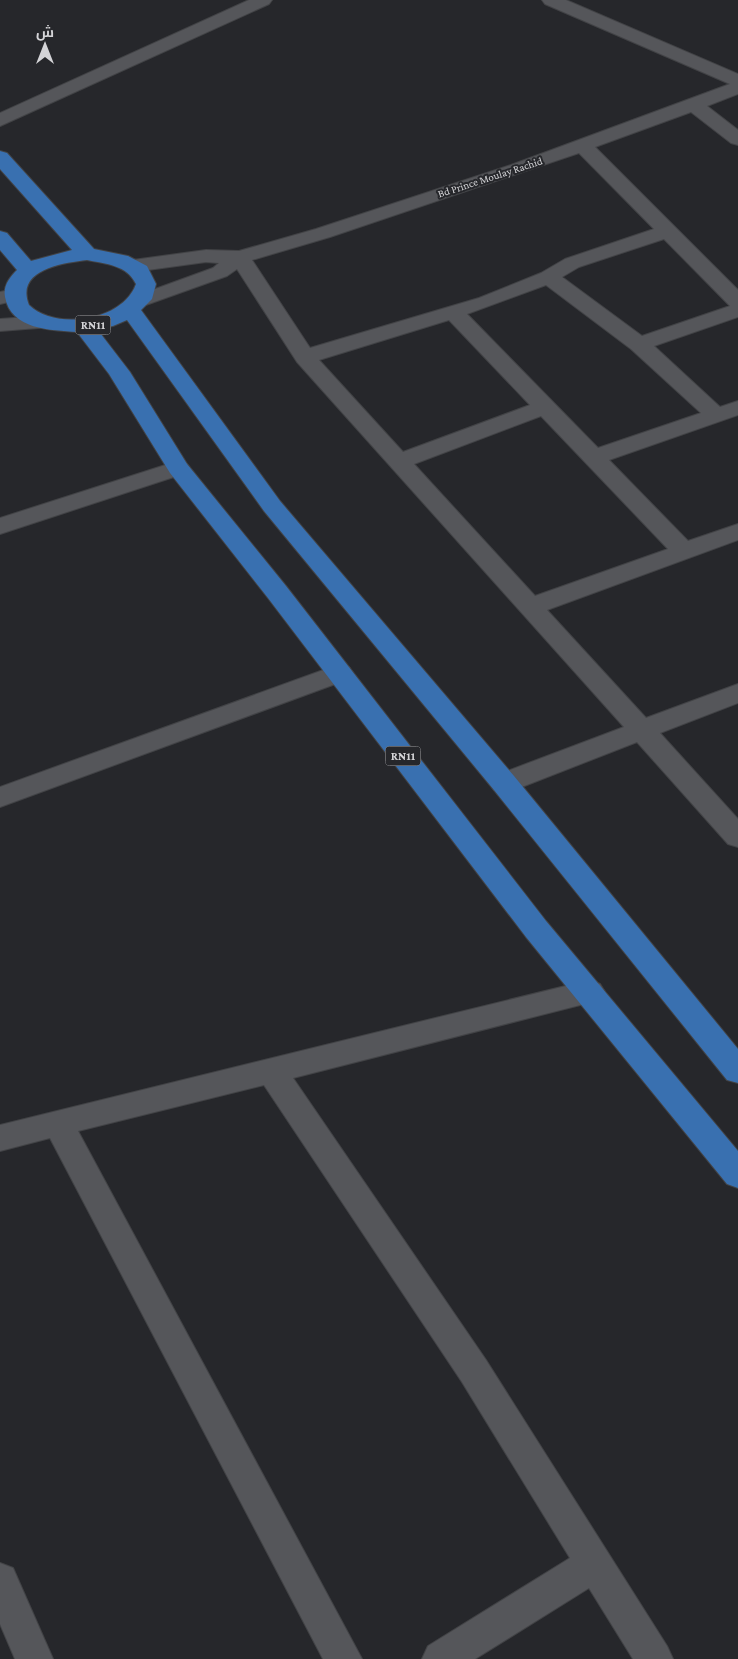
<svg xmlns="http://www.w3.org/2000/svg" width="738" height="1659" font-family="'Crimson Pro',Cairo,serif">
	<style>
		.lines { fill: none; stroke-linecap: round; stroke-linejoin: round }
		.minor-casing { stroke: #424346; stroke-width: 2 }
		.primary-casing { stroke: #424346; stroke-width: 2 }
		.minor { fill: #55565a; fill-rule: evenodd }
		.primary { fill: #3970b0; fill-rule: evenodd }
		.labels { text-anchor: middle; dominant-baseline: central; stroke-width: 4; stroke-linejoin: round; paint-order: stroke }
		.far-street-label { font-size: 11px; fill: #d4d4d7; stroke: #26272b }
		.shield { fill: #26272b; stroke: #a0a0a3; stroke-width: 1 }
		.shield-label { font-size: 12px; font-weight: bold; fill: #d4d4d7 }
	</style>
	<rect width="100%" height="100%" fill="#26272b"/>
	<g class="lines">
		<!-- minor casing -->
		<g class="minor-casing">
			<g id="minor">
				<polygon points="249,0 272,0 269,4 0,126 0,113"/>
				<path d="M542 0H566L738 74V94L707 106 738 130V145L731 143 691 112 595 147 738 290V317L654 346 720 407 738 401V415L609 460 688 541 738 524V540L547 610 646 718 738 684V703L660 733 738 819V847L728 844 637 742 514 790 504 793 494 790 491 783 494 776 624 727 297 362 237 269 227 276 143 306 136 304 132 300 136 296 213 268 219 263 206 262 133 272 126 270 123 266 126 262 133 260 206 250 239 251 316 229 511 165 730 84 545 4ZM579 153 654 229 565 259 541 273 479 298 310 348 252 260 330 237ZM664 239 730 306 642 336 562 277 579 267ZM546 285 631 349 701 413 598 448 467 314ZM449 320 530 405 403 452 319 360ZM541 416 668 549 535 596 414 464Z"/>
				<polygon points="14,289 21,291 24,295 21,299 0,304 0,292"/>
				<polygon points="43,316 51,317 54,322 51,327 0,331 0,319"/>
				<polygon points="178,461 186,463 190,468 186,473 0,534 0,518"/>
				<polygon points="340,664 349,667 353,673 349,679 0,807 0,787"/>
				<polygon points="590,980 600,984 605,992 600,1000 293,1078 486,1360 667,1646 673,1659 633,1659 589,1588 475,1659 422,1659 428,1646 570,1558 462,1382 264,1085 78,1131 362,1659 323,1659 50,1138 0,1151 0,1125"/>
				<polygon points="0,1563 13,1568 53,1659 15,1659 0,1624"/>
			</g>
		</g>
		<!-- primary casing -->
		<g class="primary-casing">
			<path id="primary" d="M0 151 7 153 94 249 128 256 147 266 156 284 152 299 141 310 280 501 514 776 738 1049V1083L727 1080 494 790 264 511 127 320 113 326 97 329 130 372 187 464 286 586 546 921 738 1151V1188L727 1184 526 937 268 598 170 473 109 374 77 332C51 330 11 330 5 297 3 286 9 278 17 270L0 250V231L7 233 31 261 72 250 0 169ZM87 260C106 264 127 265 136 284 123 321 56 331 29 305 15 270 62 263 87 260Z"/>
		</g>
		<!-- minor -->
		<use href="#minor" class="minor"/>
		<!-- primary -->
		<use href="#primary" class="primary"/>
	</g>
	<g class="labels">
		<!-- far-street labels -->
		<g class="far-street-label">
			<text transform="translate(490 177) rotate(-18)">Bd Prince Moulay Rachid</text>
		</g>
		<!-- shield labels -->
		<g class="shield">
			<rect x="75.5" y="315.5" width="35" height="19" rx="4"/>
			<rect x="385.5" y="746.5" width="35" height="19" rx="4"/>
		</g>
		<g class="shield-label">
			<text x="93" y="325">RN11</text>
			<text x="403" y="756">RN11</text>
		</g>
	</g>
	<!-- north arrow -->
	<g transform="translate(45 45)" stroke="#26272b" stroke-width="4" paint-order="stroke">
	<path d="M0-4L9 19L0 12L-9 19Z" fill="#d4d4d7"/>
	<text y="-8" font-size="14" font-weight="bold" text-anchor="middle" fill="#d4d4d7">ش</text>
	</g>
</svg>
